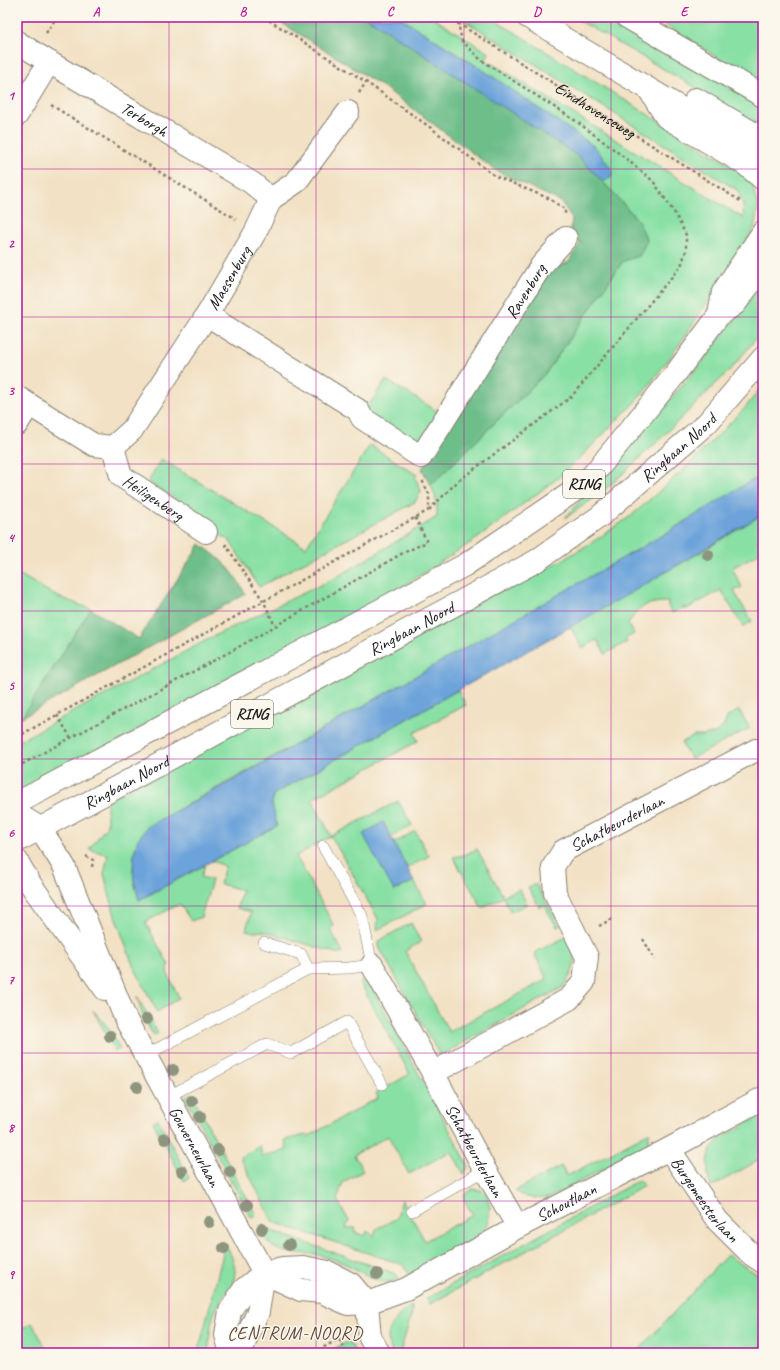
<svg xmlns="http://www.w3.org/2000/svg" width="780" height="1370" font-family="Caveat,sans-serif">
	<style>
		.green { fill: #88e0a4; stroke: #527e60 }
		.forest { fill: #6ebe8a; stroke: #456d53 }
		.water { fill: #6ca3da; stroke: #44607b }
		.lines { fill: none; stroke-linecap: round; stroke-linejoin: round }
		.service-casing { stroke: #877e70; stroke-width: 12 }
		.minor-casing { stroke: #877e70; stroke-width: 24 }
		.primary-casing { stroke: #877e70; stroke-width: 24 }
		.path { stroke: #877e70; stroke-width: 2.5; stroke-dasharray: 3 3; stroke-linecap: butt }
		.service { stroke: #fff; stroke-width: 11 }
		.minor { stroke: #fff; stroke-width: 22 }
		.primary { stroke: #fff; stroke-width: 22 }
		.tree { fill: #8e957e }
		.grid { fill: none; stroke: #b5179e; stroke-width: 1; stroke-opacity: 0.55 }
		.labels { text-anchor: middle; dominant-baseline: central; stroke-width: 3; stroke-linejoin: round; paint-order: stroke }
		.shield { fill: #fbf7ec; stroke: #5f5e5a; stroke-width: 1 }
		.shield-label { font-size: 16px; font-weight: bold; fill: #1c1c1c }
		.street-label { font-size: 17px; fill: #1c1c1c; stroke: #fbf7ec }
		.neighbourhood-label { font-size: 18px; letter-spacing: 1px; fill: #62463c; stroke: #fbf7ec }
		.neatline { fill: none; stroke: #b5179e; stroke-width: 1.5 }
		.grid-label { font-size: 13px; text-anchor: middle; font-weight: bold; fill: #b5179e }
	</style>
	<rect width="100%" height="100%" fill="#fbf7ec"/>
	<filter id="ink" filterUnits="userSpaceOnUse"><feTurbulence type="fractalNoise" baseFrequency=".025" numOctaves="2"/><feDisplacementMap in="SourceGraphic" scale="8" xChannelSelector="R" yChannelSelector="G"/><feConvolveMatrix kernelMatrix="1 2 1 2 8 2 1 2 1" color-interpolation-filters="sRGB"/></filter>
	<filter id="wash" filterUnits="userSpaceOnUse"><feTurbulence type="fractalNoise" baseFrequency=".012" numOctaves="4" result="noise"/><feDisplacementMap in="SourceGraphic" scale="16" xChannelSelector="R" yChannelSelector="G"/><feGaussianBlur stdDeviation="0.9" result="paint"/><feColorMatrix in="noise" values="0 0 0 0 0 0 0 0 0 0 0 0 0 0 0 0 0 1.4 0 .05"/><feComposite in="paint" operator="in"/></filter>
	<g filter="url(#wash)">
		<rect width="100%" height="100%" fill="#f2e1c4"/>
		<!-- green -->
		<g class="green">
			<path d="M399 17H432L489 53 486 60 743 218C744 207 743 199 737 190L459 17H490L738 170 746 178 753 187 758 207 754 228 716 290 671 356 640 397 566 472 478 538 410 582 17 797V742L140 676 212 637 337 577 437 517C438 505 435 495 431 485L546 373 623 261 639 256 647 240 637 219 603 182 610 178 595 147 480 68Z"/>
			<polygon points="573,17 613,17 647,35 763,108 763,124 760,128 698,89"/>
			<polygon points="653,17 763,17 763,83 748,77"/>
			<polygon points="763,282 763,330 732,368 659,440 615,481 590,501 565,518 700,365"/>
			<polygon points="386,380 442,414 425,440 413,443 364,412"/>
			<path d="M763 385V476L749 482C669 535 581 582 497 630 381 696 265 762 148 826L133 867 134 881 139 900 205 865 201 877 212 880 201 917 191 921 180 904 145 922 169 965 167 972 179 998 157 1012 133 965 115 916 104 874 108 855 89 849 107 826V801L479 599 528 580 591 543 631 516 681 472 745 408Z"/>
			<polygon points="370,445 417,475 415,477 421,491 415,502 259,587 229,540 209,528 212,521 148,482 161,459 306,547"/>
			<path d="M763 514V551L732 568 742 587 734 591 752 621 743 627 721 590 685 610 684 607 672 613 668 606V602C648 602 637 606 628 625L630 626 634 634 625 639 627 642 605 654 597 640 582 648 570 626 696 555Z"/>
			<polygon points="17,573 56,596 91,609 22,717 17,714"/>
			<polygon points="458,690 466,705 414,733 418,741 312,799 331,836 398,801 412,825 391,837 383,823 394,891 414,881 427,904 377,930 378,919 331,836 296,856 334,926 330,929 343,952 339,954 263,931 253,932 246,930 251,912 237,908 242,890 220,884 225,866 212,861 276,826 272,804 273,795"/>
			<polygon points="739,710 750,728 691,759 681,743 694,736 703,736 715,733 724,726 727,717"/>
			<polygon points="415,831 429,856 407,868 394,843"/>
			<polygon points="477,849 503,896 519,889 527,904 511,912 503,897 482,908 453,857 464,855"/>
			<polygon points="536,884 560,926 557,927 544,905 539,907 528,887"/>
			<path d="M411 923 421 942 405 951 449 1032 547 979 534 953 566 937C578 958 577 967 563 987L440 1056 379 947V942L382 939Z"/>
			<polygon points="367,979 469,1166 464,1174 451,1151 409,1174 388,1136 354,1155 363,1171 343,1182 337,1200 349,1221 346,1228 356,1228 354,1232 365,1236 367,1231 374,1236 376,1229 397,1218 402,1200 425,1241 473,1215 464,1200 465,1194 472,1189 482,1190 487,1195 490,1208 488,1224 479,1236 409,1275 404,1265 273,1222 240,1157 260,1146 262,1156 287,1150 285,1140 306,1135 307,1137 378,1098 376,1093 410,1074 360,982"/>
			<polygon points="137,996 158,1033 154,1036 143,1017"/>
			<polygon points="93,1010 107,1026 120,1049 115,1051"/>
			<polygon points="191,1093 256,1215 251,1217 185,1097"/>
			<polygon points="763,1114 763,1158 711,1187 708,1176 708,1162 711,1148 718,1140"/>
			<polygon points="158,1119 189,1178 184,1181 153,1122"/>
			<path d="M650 1132 647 1146 549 1198C534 1199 528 1199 515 1191L561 1166 567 1176Z"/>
			<polygon points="639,1180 644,1186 430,1304 427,1298"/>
			<path d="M263 1225 266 1229 396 1274 399 1279C393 1281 387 1283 381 1281 371 1280 364 1273 356 1269 344 1263 332 1258 318 1255 303 1252 288 1256 273 1247 266 1242 263 1235 259 1227Z"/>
			<path d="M224 1243C232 1255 239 1269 232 1284 228 1291 222 1297 218 1305 210 1319 209 1337 209 1353H198L223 1254 219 1246Z"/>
			<polygon points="727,1255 763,1278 763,1353 636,1353"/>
			<path d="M411 1306 413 1309 400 1353H392C391 1348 388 1342 388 1337 389 1324 401 1312 411 1306Z"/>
			<polygon points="32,1323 49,1353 17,1353 17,1331"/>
			<polygon points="349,1341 356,1353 325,1353"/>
		</g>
		<!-- forest -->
		<g class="forest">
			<polygon points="272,17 366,17 579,156 637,219 647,240 639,256 623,261 546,373 431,485 422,469 547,269 568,263 581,242 570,235 572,218 561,202 495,170 385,88"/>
			<path d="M200 544C221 559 234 570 245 594L17 720V714L22 717 91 609 139 639Z"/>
		</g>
		<!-- water -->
		<g class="water">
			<polygon points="366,17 399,17 480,68 595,147 613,171 610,178 603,182 578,156"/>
			<polygon points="763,476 763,514 634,591 286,787 273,795 272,804 277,826 139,900 134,881 133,867 134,853 138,839 148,826 232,781 519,617 663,535 749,482"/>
			<polygon points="383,822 414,881 394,891 363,834"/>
		</g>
	</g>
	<g filter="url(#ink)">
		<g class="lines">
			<!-- service casing -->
			<g class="service-casing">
				<g id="service">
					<polyline points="264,943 301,954 308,969"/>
					<polyline points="146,1055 308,969 349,968 372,965 362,916 323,846"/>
					<polyline points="169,1096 267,1044 291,1053 347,1022 382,1084"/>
					<polyline points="412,1211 485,1170"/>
				</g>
			</g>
			<!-- minor casing -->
			<g class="minor-casing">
				<g id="minor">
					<path id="s2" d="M17 42 49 62 252 183 271 199"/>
					<polyline points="17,115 49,62"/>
					<path id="s3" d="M207 315 358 410 362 418 421 457 541 266 566 238"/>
					<polyline points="17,397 94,445 113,447"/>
					<polyline points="17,424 29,405"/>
					<path id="s4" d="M113 447 132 430 207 315 256 231 271 199 296 182 348 112"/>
					<path id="s5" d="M113 447 121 476 206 532"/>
					<path id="s6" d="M17 814 40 828 64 866 126 1020 264 1273"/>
					<polyline points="17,861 31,885 105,989"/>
					<path id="s7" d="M372 965 433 1073 485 1170 518 1227"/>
					<path id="s8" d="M433 1073 569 999 584 982 587 957 555 893 553 867 563 851 756 750H763"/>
					<path id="s9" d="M669 1149 717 1220 751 1254 763 1262"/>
					<path id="s10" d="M264 1273 301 1290 322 1292 348 1304 367 1303 406 1289 518 1227 669 1149 763 1098"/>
					<polyline points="367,1303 370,1338 379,1353"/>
					<polyline points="231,1353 226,1335 230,1311 244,1289 264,1273 282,1268 303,1267 328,1272 351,1284 367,1303"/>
					<polyline points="241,1353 247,1336 258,1312 264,1273"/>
				</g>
			</g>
			<!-- primary casing -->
			<g class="primary-casing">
				<g id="primary">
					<polyline points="528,17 763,157"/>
					<polyline points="627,17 763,96"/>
					<polyline points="650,91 666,117 745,164 763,179"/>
					<polyline points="696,99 763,139"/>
					<polyline points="719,315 723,292 763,232"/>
					<polyline points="17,803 465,565 587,482 673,377 719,315 735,304 763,266"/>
					<path id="s11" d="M17 841 536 561 599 517 707 423 763 358"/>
				</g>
			</g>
			<!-- path -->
			<g class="path">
				<polyline points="264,17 366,82 431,128 495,176 548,198 565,209 565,214"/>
				<path id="s1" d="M448 17 742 202"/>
				<polyline points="46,33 57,17"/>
				<polyline points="359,93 366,82"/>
				<polyline points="51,105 236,219"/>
				<polyline points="429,510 458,481 571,397 681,266 686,251 686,235 674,212 653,181 624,157 576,121 481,60 462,41 458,23"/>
				<polyline points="225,544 264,602 275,626"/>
				<polyline points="57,715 71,738"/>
				<polyline points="17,737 429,510 429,494 422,480"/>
				<polyline points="17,767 235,649 403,553 427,542 415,517"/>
				<polyline points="86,856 93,860 92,867"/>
				<polyline points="599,926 612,919"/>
				<polyline points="643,939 655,960"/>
				<polyline points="313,1353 339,1339 347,1353"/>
			</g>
			<!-- service -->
			<use href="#service" class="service"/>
			<!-- minor -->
			<use href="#minor" class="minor"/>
			<!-- primary -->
			<use href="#primary" class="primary"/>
		</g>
		<!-- trees -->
		<g class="tree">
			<circle cx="708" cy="555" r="6"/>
			<circle cx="147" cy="1019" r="6"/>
			<circle cx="110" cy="1036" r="6"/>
			<circle cx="173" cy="1070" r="6"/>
			<circle cx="137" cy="1087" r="6"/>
			<circle cx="192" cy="1101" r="6"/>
			<circle cx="200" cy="1117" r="6"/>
			<circle cx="165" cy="1139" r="6"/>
			<circle cx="218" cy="1150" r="6"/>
			<circle cx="182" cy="1171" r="6"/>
			<circle cx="230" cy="1172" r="6"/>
			<circle cx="247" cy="1205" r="6"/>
			<circle cx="209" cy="1222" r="6"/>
			<circle cx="262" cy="1229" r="6"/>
			<circle cx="289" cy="1245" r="6"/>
			<circle cx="224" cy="1248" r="6"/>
			<circle cx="377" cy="1274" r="6"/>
		</g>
	</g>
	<!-- grid -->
	<path class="grid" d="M169 17V1353M316 17V1353M464 17V1353M611 17V1353M17 169H763M17 317H763M17 464H763M17 611H763M17 759H763M17 906H763M17 1053H763M17 1201H763"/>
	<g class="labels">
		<!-- shield labels -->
		<g class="shield">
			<rect x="563" y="470" width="42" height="28" rx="3"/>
			<rect x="231" y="700" width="42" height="28" rx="3"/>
		</g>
		<g class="shield-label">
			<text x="584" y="484">RING</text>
			<text x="252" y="714">RING</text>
		</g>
		<!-- street labels -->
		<g class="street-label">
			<text stroke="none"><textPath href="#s1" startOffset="174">Eindhovenseweg</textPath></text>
			<text stroke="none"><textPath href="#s2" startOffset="149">Terborgh</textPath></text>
			<text stroke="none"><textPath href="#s4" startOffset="206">Maesenburg</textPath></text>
			<text stroke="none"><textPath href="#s3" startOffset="454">Ravenburg</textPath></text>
			<text stroke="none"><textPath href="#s11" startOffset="772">Ringbaan Noord</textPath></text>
			<text stroke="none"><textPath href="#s5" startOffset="69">Heiligenberg</textPath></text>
			<text stroke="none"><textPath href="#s11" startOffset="448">Ringbaan Noord</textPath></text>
			<text stroke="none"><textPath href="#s11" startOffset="124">Ringbaan Noord</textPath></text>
			<text stroke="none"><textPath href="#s8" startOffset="380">Schatbeurderlaan</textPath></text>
			<text stroke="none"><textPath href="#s6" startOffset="382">Gouverneurlaan</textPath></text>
			<text stroke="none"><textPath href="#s7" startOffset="212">Schatbeurderlaan</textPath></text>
			<text stroke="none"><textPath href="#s9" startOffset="62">Burgemeesterlaan</textPath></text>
			<text stroke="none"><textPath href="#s10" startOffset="333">Schoutlaan</textPath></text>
		</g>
		<!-- neighbourhood labels -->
		<g class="neighbourhood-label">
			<text x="295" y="1333">CENTRUM-NOORD</text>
		</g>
	</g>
	<!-- margin -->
	<rect width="780" height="1370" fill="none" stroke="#fbf7ec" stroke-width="44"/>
	<rect x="22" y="22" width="736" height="1326" class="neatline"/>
	<g class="grid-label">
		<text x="96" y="16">A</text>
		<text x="243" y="16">B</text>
		<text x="390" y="16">C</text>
		<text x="537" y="16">D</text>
		<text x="684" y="16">E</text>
		<text x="11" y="100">1</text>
		<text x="11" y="248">2</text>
		<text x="11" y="395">3</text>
		<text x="11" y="542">4</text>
		<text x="11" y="690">5</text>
		<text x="11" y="837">6</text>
		<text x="11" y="984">7</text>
		<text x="11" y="1132">8</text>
		<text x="11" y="1279">9</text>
	</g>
</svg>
